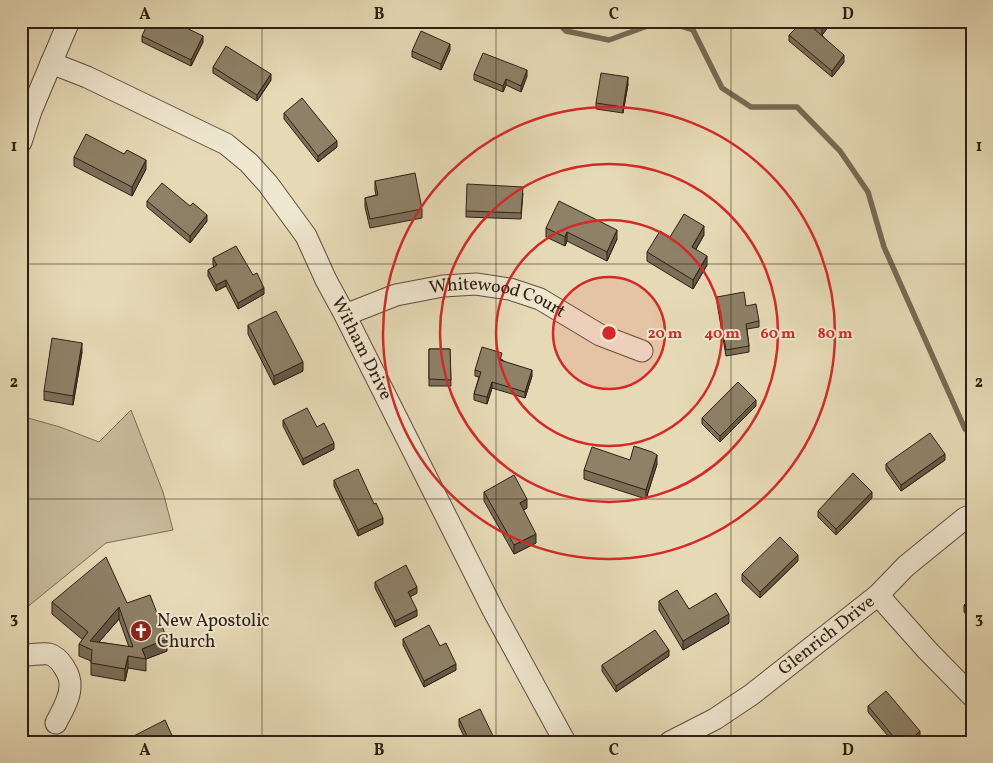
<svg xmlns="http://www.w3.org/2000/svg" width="993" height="763" font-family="Vollkorn,serif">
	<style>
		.green { fill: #c7ba9a; stroke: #7a6d56 }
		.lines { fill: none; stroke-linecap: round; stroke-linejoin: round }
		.stream { stroke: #776a53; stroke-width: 5.5 }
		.minor-casing { stroke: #5c4e3b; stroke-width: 23 }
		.minor { stroke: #efe7d0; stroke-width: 21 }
		.wall { fill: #7a6f59; stroke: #2e2012; fill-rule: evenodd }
		.shaded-wall { fill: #635a48; stroke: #2e2012 }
		.building { fill: #8e8167; stroke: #2e2012; fill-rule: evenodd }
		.grid { fill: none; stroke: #2e2012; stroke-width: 1; stroke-opacity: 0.55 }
		.ring { fill: none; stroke: #d62828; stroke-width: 2.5 }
		.labels { text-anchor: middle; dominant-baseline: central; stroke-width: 4; stroke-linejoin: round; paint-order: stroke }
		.street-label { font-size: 18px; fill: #2e2012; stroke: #efe7d0 }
		.poi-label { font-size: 18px; fill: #2e2012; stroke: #efe7d0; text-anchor: start }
		.centre { fill: #d62828; stroke: #efe7d0; stroke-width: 2.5 }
		.ring-label { font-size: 15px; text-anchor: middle; font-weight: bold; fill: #d62828; stroke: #efe7d0; stroke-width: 4; stroke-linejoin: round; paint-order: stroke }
		.neatline { fill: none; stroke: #2e2012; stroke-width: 2 }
		.grid-label { font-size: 16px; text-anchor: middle; font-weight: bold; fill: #2e2012 }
	</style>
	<rect width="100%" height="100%" fill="#e6dab6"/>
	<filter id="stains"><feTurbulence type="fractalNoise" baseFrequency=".004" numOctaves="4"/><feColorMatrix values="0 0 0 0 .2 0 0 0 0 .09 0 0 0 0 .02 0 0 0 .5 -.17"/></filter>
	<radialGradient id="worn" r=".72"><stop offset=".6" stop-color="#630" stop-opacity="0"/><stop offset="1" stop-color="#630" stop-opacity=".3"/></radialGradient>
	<!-- green -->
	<polygon class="green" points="131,410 163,492 173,530 106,543 26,608 21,609 21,416 60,427 99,442"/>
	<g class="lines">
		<!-- stream -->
		<g class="stream">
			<polyline points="556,21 566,31 609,40 661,21"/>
			<polyline points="665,21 693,30 722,88 751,107 797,107 840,151 868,192 884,247 965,429 972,435"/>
		</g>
		<!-- minor casing -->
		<g class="minor-casing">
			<g id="minor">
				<path id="s1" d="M51 63 87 77 226 144 249 163 268 184 306 236 326 280 345 315 493 610 565 742"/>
				<polyline points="21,142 31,111 69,21"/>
				<path id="s2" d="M345 315 396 295 443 286 476 284 510 289 540 299 600 335 642 351"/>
				<polyline points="878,595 927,650 972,696"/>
				<path d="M21 656C26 655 44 653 49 654 60 657 71 675 70 686 70 699 62 711 56 723"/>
				<path id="s3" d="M670 742 715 719 751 695 878 595 906 566 965 518 972 515"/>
			</g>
		</g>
		<!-- minor -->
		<use href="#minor" class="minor"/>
	</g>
	<!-- wall -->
	<g class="wall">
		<polygon points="394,21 414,21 414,24 394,25"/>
		<polygon points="801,21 833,21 822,35 844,62 832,77 789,41 789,35 802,22"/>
		<polygon points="953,21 972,21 972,25 954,28"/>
		<polygon points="142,36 203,42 191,66 142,42"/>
		<polygon points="450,50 441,70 412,57 412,51"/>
		<polygon points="213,67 271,80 257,101 213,73"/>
		<polygon points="474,74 527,76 521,92 506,85 503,92 474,80"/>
		<polygon points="628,84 623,113 596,109 596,103"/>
		<polygon points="284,113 337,147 318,162 284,119"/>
		<polygon points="124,154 146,169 132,196 74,166 74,157"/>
		<polygon points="375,181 422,209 422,218 370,228 365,207 365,198 376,195 375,190"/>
		<polygon points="523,193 521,219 466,217 466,211"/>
		<polygon points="147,201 207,221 190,243 147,207"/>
		<polygon points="546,228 617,239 607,261 567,241 565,246 546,237"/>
		<polygon points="704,235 696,249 707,265 693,289 647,261 647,252 670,237"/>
		<polygon points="213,258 253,275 264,294 238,309 226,286 216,291 208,276 208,270 214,267 213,265"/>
		<polygon points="717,297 746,306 759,321 759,327 747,329 749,346 749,352 726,356 717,303"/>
		<polygon points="248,325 303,371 274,385 248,334"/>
		<polygon points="429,349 450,349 451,386 429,386"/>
		<polygon points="82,352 73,405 44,400 44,391"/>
		<polygon points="502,359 502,360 532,376 525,398 492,388 487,404 474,400 474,394 479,377 475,376 475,370"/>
		<polygon points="972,397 972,409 970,408 970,399"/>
		<polygon points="756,406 720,442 702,424 702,418"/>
		<polygon points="283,420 334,449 303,465 283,426"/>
		<polygon points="630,460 657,464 646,499 584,479 584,470"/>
		<polygon points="945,460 901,491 886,470 886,464"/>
		<polygon points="334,480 383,524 358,536 334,486"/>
		<polygon points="484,492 527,508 523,510 536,543 514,554 484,501"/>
		<polygon points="872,498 836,535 818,517 818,511"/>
		<polygon points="798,561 760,598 742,581 742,574"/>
		<polygon points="375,582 417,593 410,597 417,616 395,627 375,588"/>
		<polygon points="972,600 972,621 964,612 964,605"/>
		<polygon points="659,601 689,609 729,623 683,650 659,610"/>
		<path d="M52 602 127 603 167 651 146 659V671L128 668 125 681 91 675V661L79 656V644L83 640 52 614ZM119 619 129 647 99 642Z"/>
		<polygon points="403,639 440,646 456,670 424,687 403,645"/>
		<polygon points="669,656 616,692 602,671 602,665"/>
		<polygon points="868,706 920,737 915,742 893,742 868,712"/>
		<polygon points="459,719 496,742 467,742 459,726"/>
	</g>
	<!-- shaded-wall -->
	<g class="shaded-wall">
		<polygon points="826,21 833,21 822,35 822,26"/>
		<polygon points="203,36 203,42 191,66 191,60"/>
		<polygon points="450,44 450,50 441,70 441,64"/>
		<polygon points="844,55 844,62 832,77 832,71"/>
		<polygon points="527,70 527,76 521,92 521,86"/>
		<polygon points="271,74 271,80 257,101 257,95"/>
		<polygon points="628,77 628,84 623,113 623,107"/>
		<polygon points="506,79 506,85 503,92 503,86"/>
		<polygon points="337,141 337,147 318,162 318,156"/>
		<polygon points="146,160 146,169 132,196 132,187"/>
		<polygon points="207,215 207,221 190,243 190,236"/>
		<polygon points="704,226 704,235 692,256 692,247"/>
		<polygon points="617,230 617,239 607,261 607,252"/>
		<polygon points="567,232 567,241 565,246 565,237"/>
		<polygon points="707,256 707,265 693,289 693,280"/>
		<polygon points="226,280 226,286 216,291 216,285"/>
		<polygon points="264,288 264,294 238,309 238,303"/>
		<polygon points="82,343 82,352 73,405 73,396"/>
		<polygon points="303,362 303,371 274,385 274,376"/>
		<polygon points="532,370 532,376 525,398 525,392"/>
		<polygon points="492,382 492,388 487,404 487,397"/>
		<polygon points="756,400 756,406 720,442 720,436"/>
		<polygon points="334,443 334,449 303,465 303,459"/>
		<polygon points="945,454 945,460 901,491 901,485"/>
		<polygon points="657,455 657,464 646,499 646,490"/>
		<polygon points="872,492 872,498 836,535 836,529"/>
		<polygon points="527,499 527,508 520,512 520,503"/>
		<polygon points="383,518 383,524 358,536 358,530"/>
		<polygon points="536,534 536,543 514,554 514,545"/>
		<polygon points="798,555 798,561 760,598 760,592"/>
		<polygon points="417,587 417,593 408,598 408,592"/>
		<polygon points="119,607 119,619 92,650 90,641"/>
		<polygon points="417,610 417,616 395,627 395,621"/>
		<polygon points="729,614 729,623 683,650 683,641"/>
		<polygon points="167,639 167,651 146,659 142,649"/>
		<polygon points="669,650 669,656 616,692 616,686"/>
		<polygon points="128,656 128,668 125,681 125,669"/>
		<polygon points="456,664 456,670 424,687 424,681"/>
		<polygon points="920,731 920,737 915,742 908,742"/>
	</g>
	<!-- building -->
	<g class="building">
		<polygon points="149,21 172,21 203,36 191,60 142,36"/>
		<polygon points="394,21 414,21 394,22"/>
		<polygon points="803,21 805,21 844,55 832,71 789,35"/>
		<polygon points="814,21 826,21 822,26"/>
		<polygon points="421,31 450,44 441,64 412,51"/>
		<polygon points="226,46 271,74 257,95 213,67"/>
		<polygon points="483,53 527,70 521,86 506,79 503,86 474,74"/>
		<polygon points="601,73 628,77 623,107 596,103"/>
		<polygon points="302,98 337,141 318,156 284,113"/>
		<polygon points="86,134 124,154 127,150 146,160 132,187 74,157"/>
		<polygon points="415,173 422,209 370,219 365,198 378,195 375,181"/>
		<polygon points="162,183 190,206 193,203 207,215 190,236 147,201"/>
		<polygon points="467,184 523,187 521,213 466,211"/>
		<polygon points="559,201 617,230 607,252 567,232 565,237 546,228"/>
		<polygon points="684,214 704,226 692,247 707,256 693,280 647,252 660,231 670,237"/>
		<polygon points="236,246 253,275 257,273 264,288 238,303 226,280 216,285 208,270 217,265 213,258"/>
		<polygon points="744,292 746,306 756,304 759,321 746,324 749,346 726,350 717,297"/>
		<polygon points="276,311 303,362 274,376 248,325"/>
		<polygon points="52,338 82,343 73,396 44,391"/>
		<polygon points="482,347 502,353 500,360 532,370 525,392 492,382 487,397 474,394 481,372 475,370"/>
		<polygon points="429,349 450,349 451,380 429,379"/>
		<polygon points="738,382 756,400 720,436 702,418"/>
		<polygon points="307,408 317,427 324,423 334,443 303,459 283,420"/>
		<polygon points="930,433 945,454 901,485 886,464"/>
		<polygon points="634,446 652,452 657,455 646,490 584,470 592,447 630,460"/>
		<polygon points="358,469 374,504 376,503 383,518 358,530 334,480"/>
		<polygon points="853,473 872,492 836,529 818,511"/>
		<polygon points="514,475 527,499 520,503 536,534 514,545 484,492"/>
		<polygon points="780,537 798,555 760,592 742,574"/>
		<path d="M106 557 127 603 150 595 167 639 142 649 146 659 128 656 125 669 91 663 92 650 79 644 88 632 52 602ZM119 607 133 647 90 641Z"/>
		<polygon points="406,565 417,587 408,592 417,610 395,621 375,582"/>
		<polygon points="677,590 689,609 716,593 729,614 683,641 659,601"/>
		<polygon points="972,600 972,615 964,605"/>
		<polygon points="429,625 440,646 446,643 456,664 424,681 403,639"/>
		<polygon points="655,630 669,650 616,686 602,665"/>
		<polygon points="886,691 920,731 908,742 898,742 868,706"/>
		<polygon points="480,709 496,742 470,742 459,719"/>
		<polygon points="165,720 175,742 122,742"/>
	</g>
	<!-- grid -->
	<path class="grid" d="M262 21V742M496 21V742M731 21V742M21 264H972M21 499H972"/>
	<!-- distance rings -->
	<circle cx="609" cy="333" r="56" fill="#d62828" fill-opacity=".12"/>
	<g class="ring">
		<circle cx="609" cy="333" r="56"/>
		<circle cx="609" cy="333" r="113"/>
		<circle cx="609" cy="333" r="169"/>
		<circle cx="609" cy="333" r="226"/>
	</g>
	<!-- icons -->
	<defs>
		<g id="church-disc" transform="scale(1.125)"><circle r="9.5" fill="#8f2418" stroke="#efe7d0"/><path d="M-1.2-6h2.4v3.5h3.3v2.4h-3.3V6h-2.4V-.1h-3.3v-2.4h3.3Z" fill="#fff"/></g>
	</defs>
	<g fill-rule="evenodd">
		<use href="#church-disc" x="141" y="631"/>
	</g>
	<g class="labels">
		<!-- street labels -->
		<g class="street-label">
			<text stroke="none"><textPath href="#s2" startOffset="159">Whitewood Court</textPath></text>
			<text stroke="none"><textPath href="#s1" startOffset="441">Witham Drive</textPath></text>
			<text stroke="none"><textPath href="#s3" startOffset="190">Glenrich Drive</textPath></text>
		</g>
		<!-- poi labels -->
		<g class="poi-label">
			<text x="157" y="621">New Apostolic<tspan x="157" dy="21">Church</tspan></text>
		</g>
	</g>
	<circle cx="609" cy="333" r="8" class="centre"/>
	<g class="ring-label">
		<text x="665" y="338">20 m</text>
		<text x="722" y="338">40 m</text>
		<text x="778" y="338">60 m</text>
		<text x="835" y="338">80 m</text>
	</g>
	<!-- margin -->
	<rect width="993" height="763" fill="none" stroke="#e6dab6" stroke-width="55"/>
	<rect x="28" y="28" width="938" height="708" class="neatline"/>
	<g class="grid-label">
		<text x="145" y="19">A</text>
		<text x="379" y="19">B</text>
		<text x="614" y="19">C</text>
		<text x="848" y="19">D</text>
		<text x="14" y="151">1</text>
		<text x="979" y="151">1</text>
		<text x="14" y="387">2</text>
		<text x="979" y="387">2</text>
		<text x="14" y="623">3</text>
		<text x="979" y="623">3</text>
		<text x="145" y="755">A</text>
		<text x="379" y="755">B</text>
		<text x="614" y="755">C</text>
		<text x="848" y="755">D</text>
	</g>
	<rect width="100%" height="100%" filter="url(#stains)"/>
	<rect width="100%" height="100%" fill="url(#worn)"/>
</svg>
